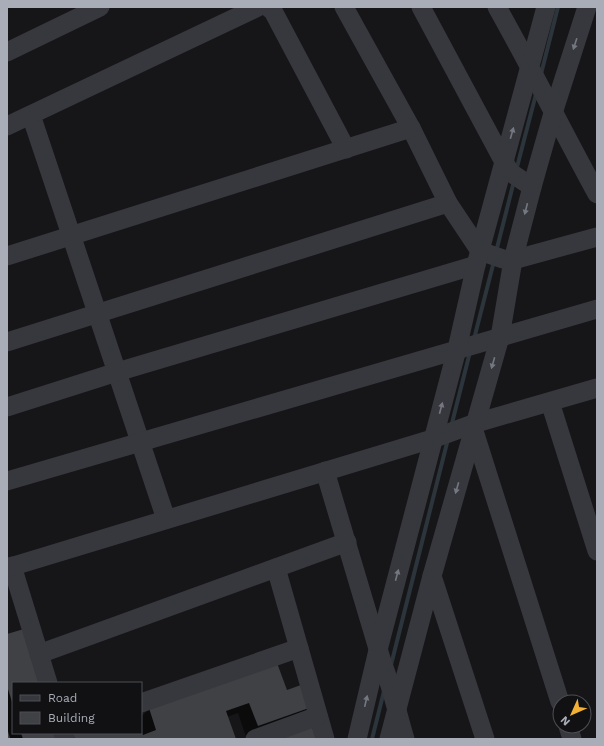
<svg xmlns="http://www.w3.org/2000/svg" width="604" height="746" font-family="'Work Sans',sans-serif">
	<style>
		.shadow { fill: #0007 }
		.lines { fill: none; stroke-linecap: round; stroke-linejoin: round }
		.stream { stroke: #2c353c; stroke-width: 4 }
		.building { fill: #404145 }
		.minor { stroke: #37383d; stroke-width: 19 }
		.oneway { fill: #757881 }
	</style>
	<rect width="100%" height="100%" fill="#161618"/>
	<!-- shadow -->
	<g class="shadow">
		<polygon points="7,635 13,683 13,733 54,733 56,739 7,739"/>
		<polygon points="286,691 308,708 296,719 246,737 238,713 227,717 235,739 70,739 80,733 141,733 141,717 149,709"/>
	</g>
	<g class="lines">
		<!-- stream -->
		<g class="stream">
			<polyline points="541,74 558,7"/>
			<polyline points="516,171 536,94"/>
			<polyline points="496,252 514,181"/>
			<polyline points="474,339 494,261"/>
			<polyline points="451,427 470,352"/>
			<polyline points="391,665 448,439"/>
			<polyline points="372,739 384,691"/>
		</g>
	</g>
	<!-- building -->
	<g class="building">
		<polygon points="24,629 40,683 13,683 13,705 7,686 7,634"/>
		<polygon points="277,663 287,690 301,685 309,708 258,726 249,703 226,711 236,739 75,739 73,734 77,733 142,733 143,735 156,730 149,708"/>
		<polygon points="312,727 316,739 276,739"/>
		<polygon points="7,728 10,738 8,739 7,739"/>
		<polygon points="21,733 55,733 57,739 23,739"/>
	</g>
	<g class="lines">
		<!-- minor -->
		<g class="minor">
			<polyline points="268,7 273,11 346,149"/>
			<polyline points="344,7 411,128 448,203 480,251 503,259 513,260 597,237"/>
			<polyline points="421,7 504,162 510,172 532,187"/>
			<path d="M497 7C532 69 563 132 597 194"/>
			<polyline points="7,52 100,7"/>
			<polyline points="31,115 166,519"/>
			<polyline points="7,126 258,7"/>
			<polyline points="7,256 411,128"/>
			<polyline points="7,342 448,203"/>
			<polyline points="550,402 597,551"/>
			<polyline points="7,407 117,372 476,265"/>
			<polyline points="474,431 560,702"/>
			<path d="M325 471 382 662C392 687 397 713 405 739"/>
			<polyline points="7,481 597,309"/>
			<polyline points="12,566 48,683"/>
			<polyline points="7,568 432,439 476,423 597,388"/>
			<polyline points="276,568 325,739"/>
			<polyline points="432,576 485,739"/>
			<polyline points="39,654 347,542"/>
			<polyline points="141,703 299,648"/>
			<polyline points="568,726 572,739"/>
			<polyline points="63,733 65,739"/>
			<polyline points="255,739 318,716"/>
			<polyline points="357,739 379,646 457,349 476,265 546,7"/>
			<polyline points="389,739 432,576 500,337 513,260 532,187 553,113 587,7"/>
		</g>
	</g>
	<!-- one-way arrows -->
	<defs><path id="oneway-solid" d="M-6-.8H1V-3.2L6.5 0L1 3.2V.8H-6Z"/></defs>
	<g class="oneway">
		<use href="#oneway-solid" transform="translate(575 44) rotate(108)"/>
		<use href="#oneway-solid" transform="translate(512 133) rotate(-74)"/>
		<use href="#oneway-solid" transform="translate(526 209) rotate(104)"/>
		<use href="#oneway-solid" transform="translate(493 363) rotate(106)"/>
		<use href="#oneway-solid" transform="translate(441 408) rotate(-75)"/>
		<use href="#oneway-solid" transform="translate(457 488) rotate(106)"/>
		<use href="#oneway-solid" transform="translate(397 575) rotate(-75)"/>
		<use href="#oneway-solid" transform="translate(366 701) rotate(-77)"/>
	</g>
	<!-- border -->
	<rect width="604" height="746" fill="none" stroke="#a8adb8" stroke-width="16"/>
	<!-- legend -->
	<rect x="12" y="682" width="130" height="52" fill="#111113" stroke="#4d4f55"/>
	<rect x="20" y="695" width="20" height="6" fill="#37383d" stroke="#4d4f55"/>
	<text x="48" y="702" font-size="12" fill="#a8adb8">Road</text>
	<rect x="20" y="712" width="20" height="12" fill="#404145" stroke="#4d4f55"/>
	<text x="48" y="722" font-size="12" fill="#a8adb8">Building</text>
	<!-- north arrow -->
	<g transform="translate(572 714) rotate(225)"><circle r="19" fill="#111113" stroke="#4d4f55"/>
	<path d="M0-3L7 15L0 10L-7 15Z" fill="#f2b134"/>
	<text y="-6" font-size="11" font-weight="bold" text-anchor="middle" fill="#a8adb8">N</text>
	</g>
</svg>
